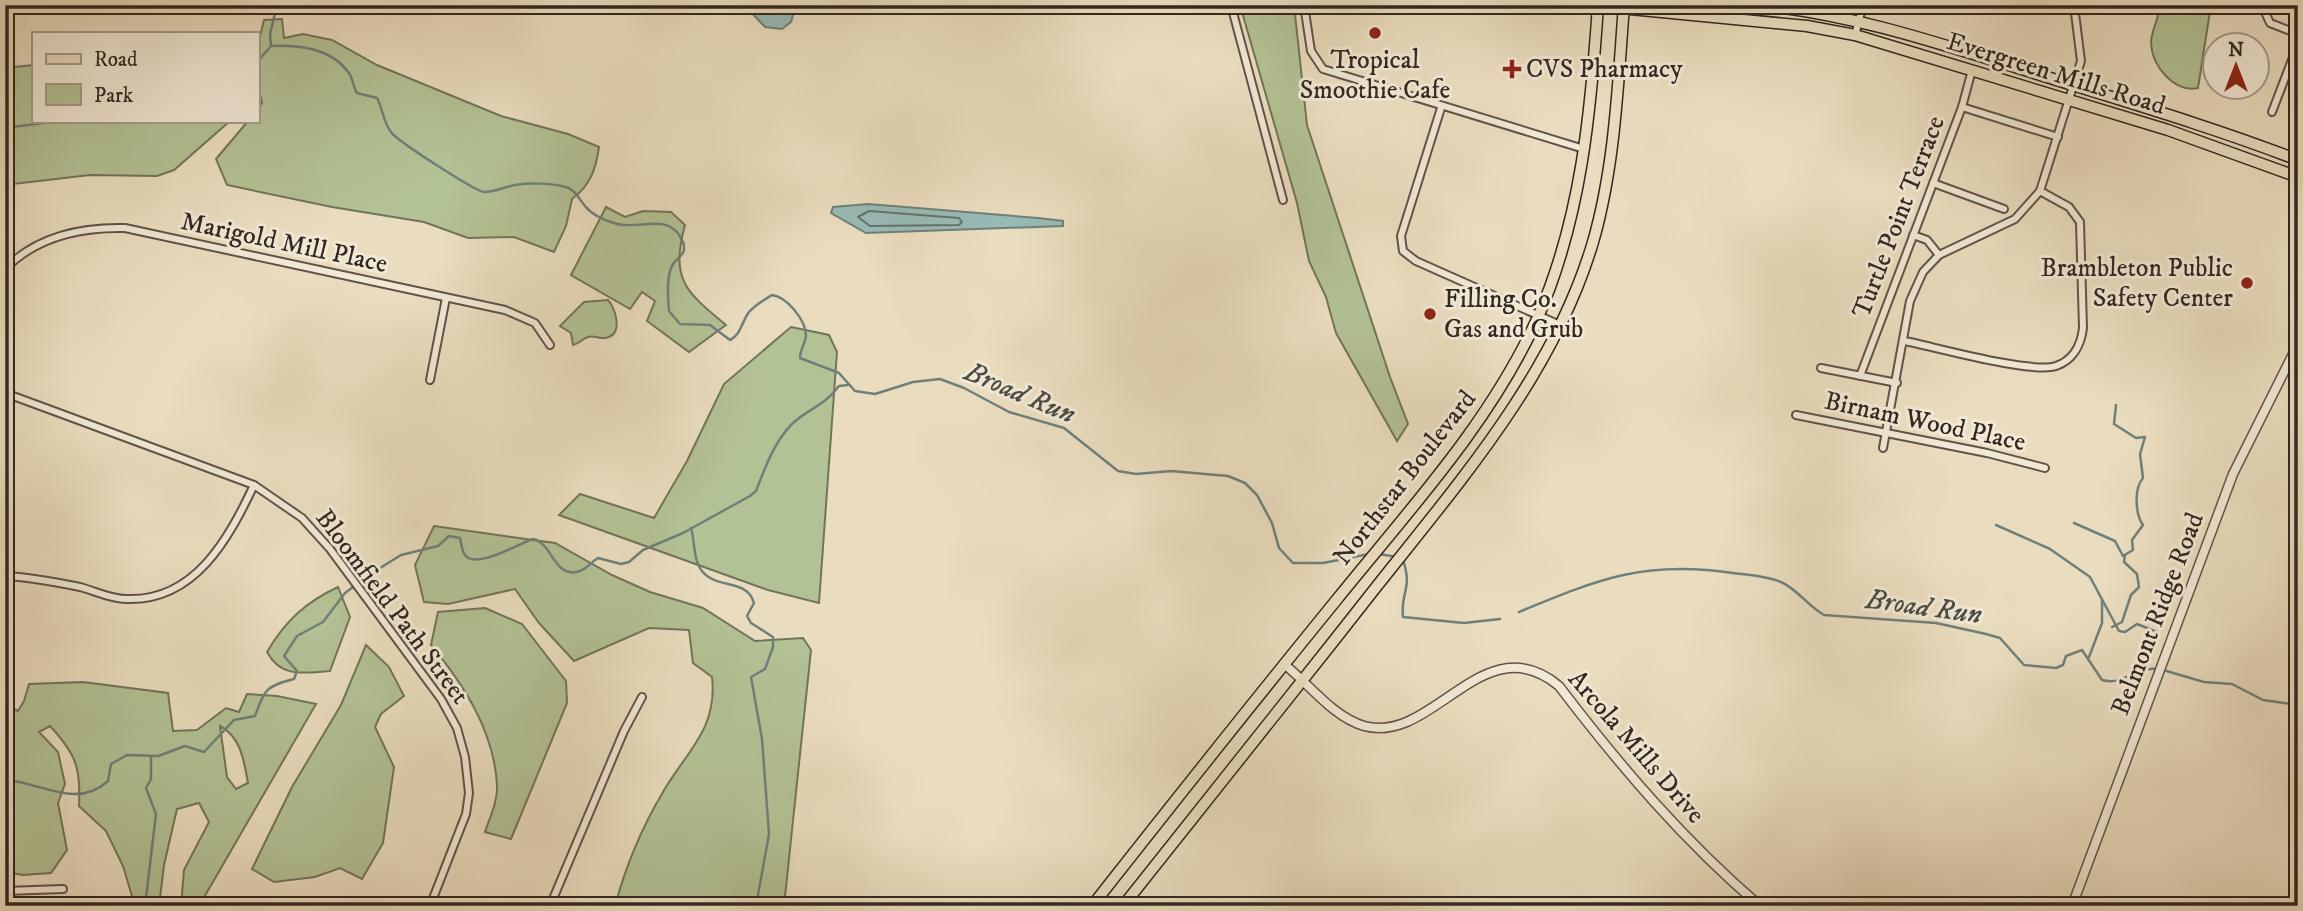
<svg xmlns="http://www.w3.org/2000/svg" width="2303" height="911" font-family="'IM FELL DW Pica',serif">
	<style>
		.green { fill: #b3c295; stroke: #72745b; stroke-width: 2; fill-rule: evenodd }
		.water { fill: #98bbb7; stroke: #6f807b; stroke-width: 2 }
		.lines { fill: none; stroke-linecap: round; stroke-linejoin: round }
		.shore { stroke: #65716c; stroke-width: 2 }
		.stream { stroke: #6f807b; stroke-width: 2.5 }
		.minor-casing { stroke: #605448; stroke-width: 10 }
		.tertiary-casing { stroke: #605448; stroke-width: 11 }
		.primary-casing { stroke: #322721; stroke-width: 13 }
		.minor { stroke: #f1e9d5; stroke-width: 6 }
		.tertiary { stroke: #f1e9d5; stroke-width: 8 }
		.primary { stroke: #eaddbf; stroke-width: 10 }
		.poi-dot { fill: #8f2418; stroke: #f1e9d5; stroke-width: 2.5 }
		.labels { text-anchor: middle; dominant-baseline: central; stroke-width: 6; stroke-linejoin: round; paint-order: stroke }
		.poi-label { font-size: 26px; fill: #322721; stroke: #f1e9d5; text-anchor: start }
		.street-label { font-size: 26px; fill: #322721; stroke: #f1e9d5 }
		.water-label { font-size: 28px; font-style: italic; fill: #4c4c46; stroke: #f1e9d5 }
	</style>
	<rect width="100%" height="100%" fill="#eaddbf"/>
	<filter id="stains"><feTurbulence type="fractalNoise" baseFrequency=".00286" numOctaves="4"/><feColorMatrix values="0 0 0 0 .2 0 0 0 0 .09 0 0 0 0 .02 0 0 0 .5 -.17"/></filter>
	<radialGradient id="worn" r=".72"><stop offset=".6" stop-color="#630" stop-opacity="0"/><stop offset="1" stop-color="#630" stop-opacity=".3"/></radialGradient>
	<!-- green -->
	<g class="green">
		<polygon points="1240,5 1294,5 1307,125 1390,377 1408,424 1397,441 1336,333 1326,297 1309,261 1297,203"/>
		<path d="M2159 5H2211L2198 88C2174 93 2152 66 2151 43 2151 30 2160 18 2159 5Z"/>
		<path d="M282 19 284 38 303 34 332 40 377 65 501 116 568 134 599 147C596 169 590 186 572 199L566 226 554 252 514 237 468 238 424 222 332 207 227 185 216 159 248 121H257V110L262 103C255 74 256 48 264 20Z"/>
		<polygon points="5,64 14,67 33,65 33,121 230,121 174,170 157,176 90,175 5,185"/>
		<path d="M606 207 625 217 643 211 671 212 685 225C670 280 686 292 726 325L689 352 647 321 655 301 642 292 630 309 571 275Z"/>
		<path d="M608 300C616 309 624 335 605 338 599 339 594 335 588 337 582 339 580 343 573 345L571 333 560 326 584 302Z"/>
		<polygon points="791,327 829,335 837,352 819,603 768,590 559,515 580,494 654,518 687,461 724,384"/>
		<path d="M434 526 555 543 612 575 650 592 703 608 755 641 803 638 811 650 784 906H615C626 865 641 829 663 792 686 752 718 729 712 677L693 663 689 630 649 628 574 661 539 623 515 589 448 604 424 602 415 565Z"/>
		<path d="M338 587 350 617 330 671C303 673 281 678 267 652 285 621 306 602 338 587Z"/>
		<path d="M485 608 522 624 566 681 567 703 511 839 485 832C490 817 498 801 497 785 494 731 464 685 431 645L438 612Z"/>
		<polygon points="366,645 389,667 404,696 381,714 375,727 394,767 383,843 362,879 340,868 315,877 274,882 252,869 292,787 341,705"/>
		<path d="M83 682 168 693 173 731 197 730 226 708 239 712 247 694 277 696 316 704 199 906H181L184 870 209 822 199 803 177 809 164 865 159 906H135L123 866 106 831 79 806C81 768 76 754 50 726L39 732 58 752 65 784 58 803 67 850 51 873 23 875 5 872V704L18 711 24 701 29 684ZM220 726C241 737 244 761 248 783L236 789 227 777Z"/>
	</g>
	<!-- water -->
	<g class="water">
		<polygon points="753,5 796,5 791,22 782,29 765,27 750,11"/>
		<polygon points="868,204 1038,218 1063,221 1063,226 866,233 831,213 833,207"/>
	</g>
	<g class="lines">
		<!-- shore -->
		<polygon class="shore" points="869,211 959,218 962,222 959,225 870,226 858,217"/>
		<!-- stream -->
		<g class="stream">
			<polyline points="271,46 270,34 277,5"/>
			<path d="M257 62 271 46C300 45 331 48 349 73 353 79 353 87 357 93L377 98C383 109 383 122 391 132 397 141 475 191 484 192 495 192 504 187 515 185 528 183 549 183 562 186 575 188 578 198 585 206 593 216 606 221 617 224 641 230 670 211 683 242 687 254 679 256 673 264 666 275 668 298 669 311L680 324 710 325 730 340C741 335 742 321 749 312 755 305 764 300 772 295 787 297 806 320 806 336 805 344 800 350 800 358L839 373 855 391 875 394 913 382 940 379 964 388 1009 412 1064 428 1118 471 1136 474 1171 471 1228 476 1245 483 1257 495 1272 523 1279 548 1293 563H1323L1369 554"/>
			<polyline points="5,128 60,121"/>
			<path d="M2074 523 2115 541 2123 556 2133 550 2132 540 2143 525C2135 514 2134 488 2143 478L2140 454 2145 437 2136 438 2114 424 2116 405"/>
			<polyline points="1996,525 2050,549 2090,577 2119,631 2125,632 2137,624 2157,632 2146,660 2147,668"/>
			<path d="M691 528C695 541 693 560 702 571 717 590 747 578 754 603L747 616 751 623 773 637V647L765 669 751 677 762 739 769 834 756 906"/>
			<polyline points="1379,554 1397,557"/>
			<path d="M1403 560C1413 589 1400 593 1403 617L1464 623 1500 619"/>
			<path d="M1519 612C1599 579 1644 560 1733 573 1749 575 1767 576 1781 582 1797 589 1808 606 1824 615L1936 623 1986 634 2000 638 2024 665 2056 668 2063 665 2066 656 2082 650 2102 680C2126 686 2131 667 2157 669"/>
			<polyline points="2112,627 2122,622 2131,595 2139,587 2137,574 2124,562 2125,555"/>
			<polyline points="2089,657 2102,623 2102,600"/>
			<polyline points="2163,670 2204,682 2232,684 2263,700 2298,705"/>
			<path d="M5 780C41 782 76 810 108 781L111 764 127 755 158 756 185 746 204 752 234 720 255 716C265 689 266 686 294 679L297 671 284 656 297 636 323 622 345 593 372 573 401 555 438 546 449 536 460 538C461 543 462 551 465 555 475 570 520 543 533 539 553 543 554 580 580 571 588 568 591 562 598 558L621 564 629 562 643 550 683 533 750 496 756 491C765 468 774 442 792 424 809 408 823 407 839 386L848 385"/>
			<polyline points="145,906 156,814 146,788 151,779 151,756"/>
		</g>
		<!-- minor casing -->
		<g class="minor-casing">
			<g id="minor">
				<polyline points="1231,5 1283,200"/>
				<polyline points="1304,5 1311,51 1323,69 1584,149"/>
				<polyline points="2267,5 2265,12 2270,23 2298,34"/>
				<polyline points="1855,35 1863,5"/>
				<polyline points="1962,107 2058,137"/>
				<polyline points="1441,108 1401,236 1403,251 1416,261 1560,325"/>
				<polyline points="2272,112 2298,44"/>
				<polyline points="1933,183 2004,209"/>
				<polyline points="1913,235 1927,240 1939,255"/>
				<path d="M5 269C37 236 80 227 125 228L505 310 535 323 550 345"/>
				<path d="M1905 341C1935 347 2031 374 2056 366 2073 360 2081 345 2083 328L2080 222 2069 207 2040 191"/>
				<polyline points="1821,368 1897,383"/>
				<polyline points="1860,376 1962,107 1972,70"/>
				<polyline points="430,380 446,298"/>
				<polyline points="5,393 254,485 302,518 330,549 441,699 457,728 465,757 469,793 466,814 430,906"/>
				<polyline points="1796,415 1987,453 2045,468"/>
				<polyline points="1883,448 1910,301 1923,272 1939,255 2015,219 2040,191 2081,61 2074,5"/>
				<path d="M5 576C30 577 55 582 80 587 95 591 111 599 126 599 195 602 229 538 254 485"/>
				<polyline points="5,891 63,889"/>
				<polyline points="550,906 624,731 642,697"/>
			</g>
		</g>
		<!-- tertiary casing -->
		<g class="tertiary-casing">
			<g id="tertiary">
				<path d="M1284 664C1309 684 1333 717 1364 726 1434 745 1483 623 1559 686 1620 766 1683 840 1760 906"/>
				<polyline points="2072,906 2233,474 2298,344"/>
			</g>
		</g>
		<!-- primary casing -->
		<g class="primary-casing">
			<g id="primary">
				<polyline points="1589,5 1807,26 1855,35 2168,130 2298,177"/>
				<path d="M1759 5C1853 14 1941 44 2031 72 2120 100 2210 126 2298 160"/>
				<path d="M1092 906C1173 803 1255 700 1338 598 1409 510 1491 422 1538 317 1581 219 1591 111 1598 5"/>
				<path d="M1123 906C1208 799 1293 693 1377 586 1461 480 1554 374 1593 242 1615 166 1618 83 1624 5"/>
			</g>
		</g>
		<!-- minor -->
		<use href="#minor" class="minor"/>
		<!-- tertiary -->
		<use href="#tertiary" class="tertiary"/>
		<!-- primary -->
		<use href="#primary" class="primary"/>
	</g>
	<!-- markers -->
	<g class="poi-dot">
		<circle cx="1375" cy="33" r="7"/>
		<path d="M1508.5 58.5h7v7h7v7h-7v7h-7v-7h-7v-7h7z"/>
		<circle cx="2247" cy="283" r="7"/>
		<circle cx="1430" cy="314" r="7"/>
	</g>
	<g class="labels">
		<!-- poi labels -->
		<g class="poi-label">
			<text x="1375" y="60" text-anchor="middle">Tropical<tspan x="1375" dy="30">Smoothie Cafe</tspan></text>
			<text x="1526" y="69">CVS Pharmacy</text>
			<text x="2233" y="268" text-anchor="end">Brambleton Public<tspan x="2233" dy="30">Safety Center</tspan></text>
			<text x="1444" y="299">Filling Co.<tspan x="1444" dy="30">Gas and Grub</tspan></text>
		</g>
		<!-- street labels -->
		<g class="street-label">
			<text transform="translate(2056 74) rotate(17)">Evergreen Mills Road</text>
			<text transform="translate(1899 217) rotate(-69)">Turtle Point Terrace</text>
			<text transform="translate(284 243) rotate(12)">Marigold Mill Place</text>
			<text transform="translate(1925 422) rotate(12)">Birnam Wood Place</text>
			<text transform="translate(1405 478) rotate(-52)">Northstar Boulevard</text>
			<text transform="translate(392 607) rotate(53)">Bloomfield Path Street</text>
			<text transform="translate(2158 614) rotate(-69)">Belmont Ridge Road</text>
			<text transform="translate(1636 747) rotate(49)">Arcola Mills Drive</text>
		</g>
		<!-- water labels -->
		<g class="water-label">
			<text transform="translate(1020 393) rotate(23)">Broad Run</text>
			<text transform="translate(1924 607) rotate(8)">Broad Run</text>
		</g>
	</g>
	<!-- margin -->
	<rect width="2303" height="911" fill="none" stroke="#eaddbf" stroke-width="28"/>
	<rect x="7" y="7" width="2289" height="897" fill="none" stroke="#322721" stroke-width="3.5"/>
	<rect x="14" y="14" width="2275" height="883" fill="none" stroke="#322721" stroke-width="2"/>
	<!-- legend -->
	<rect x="32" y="32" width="228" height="91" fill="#f1e9d5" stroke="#a59b8d" stroke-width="2"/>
	<rect x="46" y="54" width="35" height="10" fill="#eaddbf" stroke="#a59b8d" stroke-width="2"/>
	<text x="94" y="66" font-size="21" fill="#322721">Road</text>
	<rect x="46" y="84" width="35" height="21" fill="#b3c295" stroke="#a59b8d" stroke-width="2"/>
	<text x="94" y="102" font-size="21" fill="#322721">Park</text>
	<!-- north arrow -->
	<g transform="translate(2236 66)"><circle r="33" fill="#f1e9d5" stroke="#a59b8d" stroke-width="2"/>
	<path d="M0-5L12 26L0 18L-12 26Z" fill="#8f2418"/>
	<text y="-10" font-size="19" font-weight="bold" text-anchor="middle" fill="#322721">N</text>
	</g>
	<rect width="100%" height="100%" filter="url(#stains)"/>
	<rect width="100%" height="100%" fill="url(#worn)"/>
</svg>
